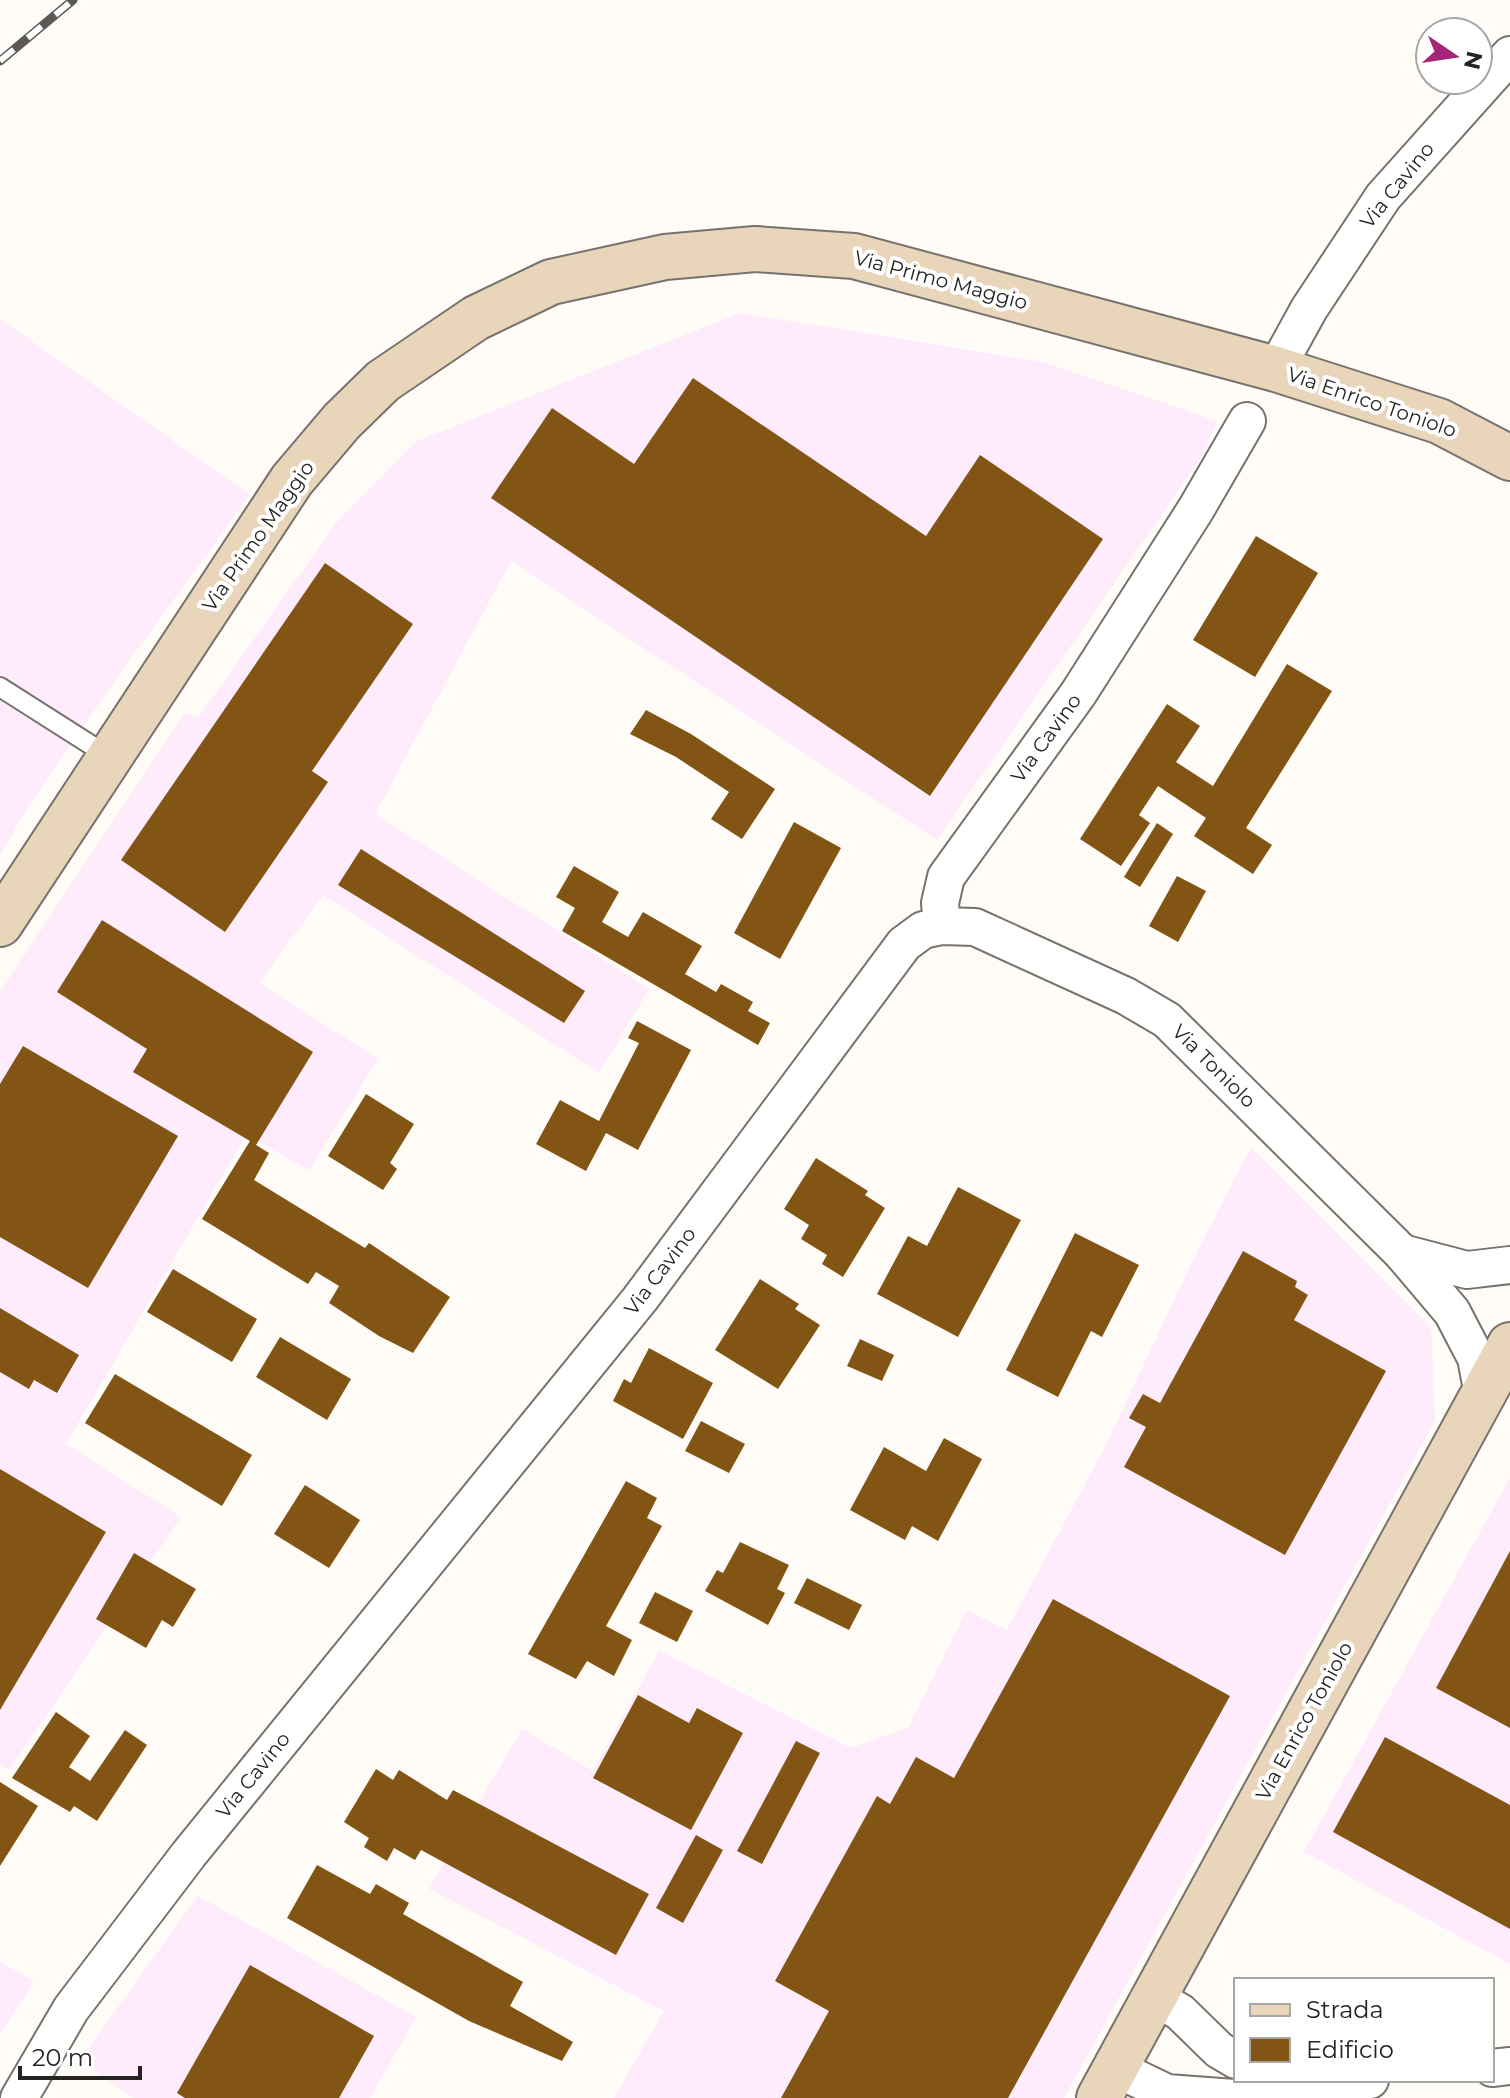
<svg xmlns="http://www.w3.org/2000/svg" width="1510" height="2098" font-family="Montserrat,sans-serif">
	<style>
		.industrial { fill: #feebfb }
		.building { fill: #825515 }
		.lines { fill: none; stroke-linecap: round; stroke-linejoin: round }
		.lane-casing { stroke: #76726d; stroke-width: 22 }
		.street-casing { stroke: #76726d; stroke-width: 40 }
		.secondary-casing { stroke: #76726d; stroke-width: 48 }
		.lane { stroke: #fff; stroke-width: 18 }
		.street { stroke: #fff; stroke-width: 36 }
		.secondary { stroke: #e9d6ba; stroke-width: 44 }
		.rail-casing { stroke: #5b5957; stroke-width: 9 }
		.rail { stroke: #fff; stroke-width: 6; stroke-dasharray: 18; stroke-linecap: butt }
		.labels { text-anchor: middle; dominant-baseline: central; stroke-width: 8; stroke-linejoin: round; paint-order: stroke }
		.street-label { font-size: 20px; fill: #252422; stroke: #fff }
	</style>
	<rect width="100%" height="100%" fill="#fffbf7"/>
	<!-- industrial -->
	<g class="industrial">
		<polygon points="740,313 1043,362 1217,421 1204,453 937,840 511,561 375,814 649,989 599,1073 323,895 259,983 378,1059 309,1170 246,1135 66,1444 181,1517 9,1770 0,1765 0,992 185,713 198,718 337,522 415,442"/>
		<polygon points="0,319 250,495 120,673 26,809 0,856"/>
		<polygon points="1251,1147 1431,1328 1435,1421 1064,2098 614,2098 664,2011 429,1889 522,1729 593,1771 659,1651 851,1748 908,1728 967,1610 1007,1630 1105,1447 1195,1256"/>
		<polygon points="1510,1478 1510,1964 1304,1852"/>
		<polygon points="198,1896 416,2017 370,2098 133,2098 80,2060"/>
		<polygon points="0,1962 34,1981 0,2033"/>
	</g>
	<!-- building -->
	<g class="building">
		<polygon points="693,378 926,536 980,455 1103,539 930,796 491,498 552,408 634,464"/>
		<polygon points="1256,536 1318,573 1255,677 1193,640"/>
		<polygon points="325,563 413,624 312,771 328,782 225,932 121,860"/>
		<polygon points="1287,664 1332,691 1246,828 1272,845 1253,874 1194,836 1206,818 1158,786 1139,815 1150,823 1121,866 1080,839 1167,704 1200,726 1176,762 1213,786"/>
		<polygon points="646,710 691,734 775,789 742,839 711,819 729,792 676,757 630,734"/>
		<polygon points="794,822 841,848 780,959 734,933"/>
		<polygon points="1157,823 1173,834 1140,887 1124,877"/>
		<polygon points="361,849 585,991 564,1023 338,885"/>
		<polygon points="574,866 619,892 602,922 628,937 643,912 702,946 685,974 716,992 721,984 753,1002 748,1011 770,1023 758,1045 562,931 575,908 556,897"/>
		<polygon points="1177,876 1206,891 1178,942 1149,926"/>
		<polygon points="102,920 313,1052 256,1145 269,1153 254,1180 365,1248 369,1243 450,1297 413,1353 379,1336 329,1303 339,1286 316,1272 308,1284 202,1219 250,1141 133,1072 147,1049 57,992"/>
		<polygon points="637,1021 691,1050 638,1150 606,1133 586,1171 536,1144 560,1100 599,1121 639,1043 628,1038"/>
		<polygon points="23,1046 178,1136 88,1288 0,1237 0,1084"/>
		<polygon points="366,1094 414,1124 390,1163 397,1169 383,1190 328,1156"/>
		<polygon points="816,1158 868,1191 865,1195 885,1208 843,1277 822,1264 827,1255 801,1239 809,1225 784,1209"/>
		<polygon points="958,1187 1021,1220 958,1337 877,1294 908,1236 927,1246"/>
		<polygon points="1075,1233 1139,1265 1102,1337 1091,1331 1058,1397 1006,1370"/>
		<polygon points="1243,1251 1297,1281 1295,1287 1308,1295 1294,1320 1386,1371 1285,1555 1124,1467 1146,1427 1129,1418 1143,1394 1160,1403"/>
		<polygon points="173,1269 257,1319 232,1362 147,1312"/>
		<polygon points="760,1279 799,1304 795,1309 820,1325 778,1389 715,1350"/>
		<polygon points="0,1308 79,1355 57,1393 34,1380 29,1389 0,1372"/>
		<polygon points="280,1337 351,1379 327,1420 256,1377"/>
		<polygon points="860,1339 894,1355 882,1381 847,1366"/>
		<polygon points="649,1348 713,1383 683,1439 613,1401 624,1379 631,1383"/>
		<polygon points="115,1374 252,1455 222,1506 85,1423"/>
		<polygon points="701,1421 745,1444 729,1473 685,1451"/>
		<polygon points="944,1438 982,1459 938,1541 912,1526 905,1540 850,1510 884,1447 926,1471"/>
		<polygon points="0,1469 106,1532 0,1710"/>
		<polygon points="626,1481 657,1498 647,1518 662,1526 606,1626 632,1640 614,1676 587,1661 576,1679 528,1654"/>
		<polygon points="305,1485 360,1520 329,1568 274,1534"/>
		<polygon points="740,1542 789,1565 777,1589 785,1593 768,1625 705,1591 717,1570 723,1573"/>
		<polygon points="1510,1551 1510,1728 1436,1688"/>
		<polygon points="134,1553 196,1589 173,1627 162,1620 146,1648 96,1619"/>
		<polygon points="807,1578 862,1605 849,1630 794,1603"/>
		<polygon points="655,1592 693,1611 677,1642 639,1623"/>
		<polygon points="1053,1599 1230,1696 1008,2098 781,2098 829,2011 775,1981 877,1796 890,1804 916,1757 954,1778"/>
		<polygon points="638,1695 689,1723 697,1708 743,1733 691,1830 593,1778"/>
		<polygon points="56,1712 90,1736 69,1767 90,1781 125,1730 147,1745 97,1821 74,1806 70,1812 12,1778"/>
		<polygon points="1385,1737 1510,1805 1510,1929 1333,1832"/>
		<polygon points="796,1741 820,1753 762,1864 737,1851"/>
		<polygon points="376,1769 393,1780 399,1770 447,1800 453,1790 649,1894 616,1955 421,1850 415,1860 394,1848 387,1861 364,1847 369,1838 344,1822"/>
		<polygon points="0,1782 38,1806 0,1866"/>
		<polygon points="696,1835 723,1850 683,1923 656,1908"/>
		<polygon points="317,1865 370,1894 376,1884 409,1903 403,1914 523,1982 510,2006 573,2042 562,2061 469,2021 287,1918"/>
		<polygon points="250,1965 374,2036 339,2098 185,2098 177,2093"/>
	</g>
	<g class="lines">
		<!-- lane casing -->
		<g class="lane-casing">
			<polyline id="lane" points="0,687 110,757"/>
		</g>
		<!-- street casing -->
		<g class="street-casing">
			<g id="street">
				<polyline points="1276,369 1309,309 1383,197 1510,55"/>
				<polyline points="942,926 940,903 946,877 1078,694 1196,509 1247,421"/>
				<polyline points="1402,1253 1467,1270 1510,1265"/>
				<polyline points="1154,1997 1180,2012 1219,2050 1236,2060"/>
				<polyline points="1115,2068 1167,2093 1234,2098"/>
				<polyline points="1492,2068 1510,2066"/>
				<polyline points="19,2098 71,2009 189,1854 640,1299 904,944 923,930 942,926 975,927 1126,996 1167,1020 1402,1253 1452,1312 1476,1358 1483,1394"/>
				<polyline points="1241,2098 1370,2080"/>
			</g>
		</g>
		<!-- secondary casing -->
		<g class="secondary-casing">
			<g id="secondary">
				<polyline points="0,924 292,480 342,421 383,381 476,318 551,282 665,257 755,249 854,256 1276,369 1439,421 1510,458"/>
				<polyline points="1099,2098 1510,1345"/>
			</g>
		</g>
		<!-- lane -->
		<use href="#lane" class="lane"/>
		<!-- street -->
		<use href="#street" class="street"/>
		<!-- secondary -->
		<use href="#secondary" class="secondary"/>
		<!-- rail casing -->
		<g class="rail-casing">
			<polyline id="rail" points="0,61 73,0"/>
		</g>
		<!-- rail -->
		<use href="#rail" class="rail"/>
	</g>
	<g class="labels">
		<!-- street labels -->
		<g class="street-label">
			<text transform="translate(1397 185) rotate(-51)">Via Cavino</text>
			<text transform="translate(941 280) rotate(15)">Via Primo Maggio</text>
			<text transform="translate(1372 402) rotate(19)">Via Enrico Toniolo</text>
			<text transform="translate(258 536) rotate(-55)">Via Primo Maggio</text>
			<text transform="translate(1046 738) rotate(-54)">Via Cavino</text>
			<text transform="translate(1214 1066) rotate(45)">Via Toniolo</text>
			<text transform="translate(660 1271) rotate(-53)">Via Cavino</text>
			<text transform="translate(1304 1721) rotate(-61)">Via Enrico Toniolo</text>
			<text transform="translate(253 1775) rotate(-51)">Via Cavino</text>
		</g>
	</g>
	<!-- legend -->
	<rect x="1234" y="1978" width="260" height="104" fill="#ffffff" stroke="#a8a7a7" stroke-width="2"/>
	<rect x="1250" y="2004" width="40" height="12" fill="#e9d6ba" stroke="#a8a7a7" stroke-width="2"/>
	<text x="1306" y="2018" font-size="24" fill="#252422">Strada</text>
	<rect x="1250" y="2038" width="40" height="24" fill="#825515" stroke="#a8a7a7" stroke-width="2"/>
	<text x="1306" y="2058" font-size="24" fill="#252422">Edificio</text>
	<!-- north arrow -->
	<g transform="translate(1454 56) rotate(103)"><circle r="38" fill="#ffffff" stroke="#a8a7a7" stroke-width="2"/>
	<path d="M0-6L14 30L0 20L-14 30Z" fill="#a52676"/>
	<text y="-12" font-size="22" font-weight="bold" text-anchor="middle" fill="#252422">N</text>
	</g>
	<!-- scale -->
	<path d="M20 2066v12h120v-12" fill="none" stroke="#252422" stroke-width="4"/>
	<text x="32" y="2066" font-size="24" fill="#252422" stroke="#ffffff" stroke-width="6" paint-order="stroke">20 m</text>
</svg>
